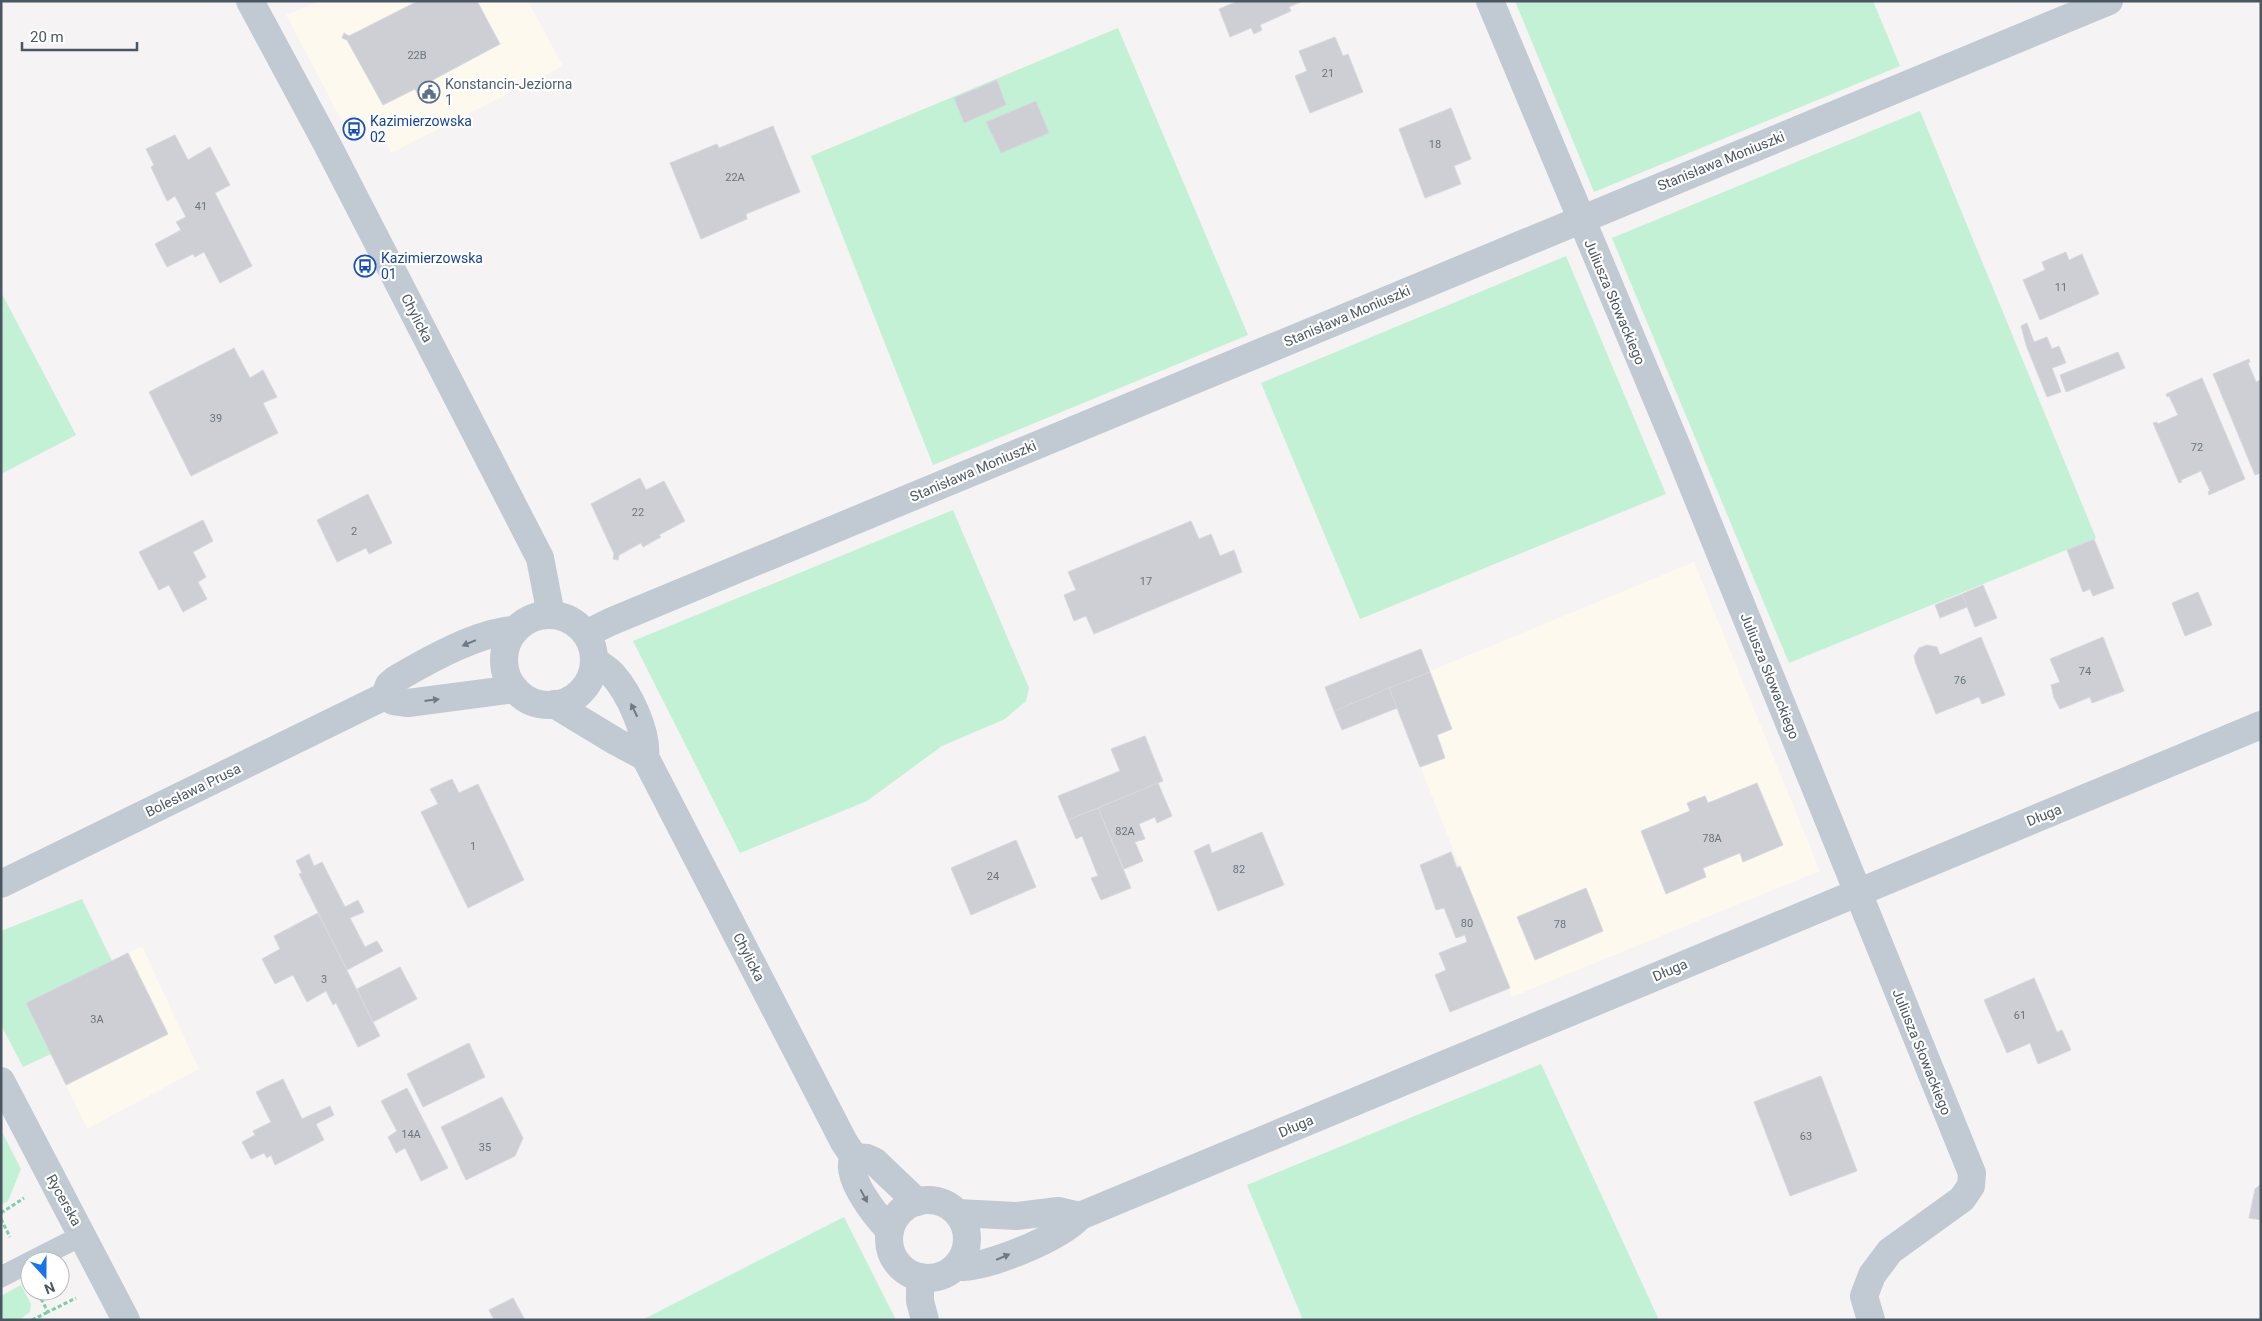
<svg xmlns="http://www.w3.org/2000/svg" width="2262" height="1321" font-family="Roboto,sans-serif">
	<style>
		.commercial { fill: #fdf9ef }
		.green { fill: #c3f1d5 }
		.building { fill: #cdcfd5; stroke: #d7d9de }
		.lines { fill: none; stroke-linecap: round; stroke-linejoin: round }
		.path { stroke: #7ad0a6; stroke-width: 3; stroke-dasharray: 4 2.5; stroke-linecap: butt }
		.service { stroke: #c1cad2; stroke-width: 21 }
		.minor { stroke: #c1cad2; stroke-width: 28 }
		.tertiary { stroke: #c1cad2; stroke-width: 28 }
		.oneway { fill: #6e7983 }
		.labels { text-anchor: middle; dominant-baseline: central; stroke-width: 4.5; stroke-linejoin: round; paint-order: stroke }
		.number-label { font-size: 11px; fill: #6b747e }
		.service-label { font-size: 14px; fill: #4e5e75; stroke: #fff; text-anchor: start }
		.transit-label { font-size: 14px; fill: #164399; stroke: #fff; text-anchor: start }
		.street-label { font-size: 14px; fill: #4a5661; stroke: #fff }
	</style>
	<rect width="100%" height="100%" fill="#f5f3f3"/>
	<!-- commercial -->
	<g class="commercial">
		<polygon points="320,1 528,1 563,66 391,153 382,134 368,141 355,114 342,121 286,15"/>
		<polygon points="1694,562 1820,871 1512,997 1389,688"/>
		<polygon points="142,946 199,1069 87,1129 26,1003"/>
	</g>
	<!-- green -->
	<g class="green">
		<polygon points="1515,1 1873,1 1900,66 1594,192"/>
		<polygon points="1118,28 1248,335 933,465 811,156"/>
		<polygon points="1920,111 2096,538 1789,663 1612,238"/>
		<polygon points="1566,256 1666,494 1360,619 1261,383"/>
		<polygon points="1,292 76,435 1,474"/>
		<polygon points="953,510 1029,688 1026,701 1005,719 942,746 867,801 740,853 633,641"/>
		<polygon points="82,899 112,961 51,1054 23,1067 1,1025 1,931"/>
		<polygon points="1541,1064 1659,1320 1303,1320 1247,1185"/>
		<polygon points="1,1130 21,1169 8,1201 1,1205"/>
		<polygon points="844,1217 896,1320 642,1320"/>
		<polygon points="21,1285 31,1304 30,1312 19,1320 1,1320 1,1296"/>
	</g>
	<!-- building -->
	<g class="building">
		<polygon points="418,1 477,1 500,44 429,82 434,93 420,99 415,89 383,105 347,40 342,38 344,33 349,36"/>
		<polygon points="1238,1 1303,1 1289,7 1291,11 1260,25 1262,30 1254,34 1251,28 1230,37 1219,9"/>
		<polygon points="1335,37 1343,56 1348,54 1363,92 1310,113 1295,76 1307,71 1299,51"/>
		<polygon points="997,80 1006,105 964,123 954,98"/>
		<polygon points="1036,101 1049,133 1001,153 986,122"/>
		<polygon points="1451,108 1471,159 1454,166 1461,184 1425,198 1399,129"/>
		<polygon points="773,126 800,192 746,214 747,219 701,239 670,163 717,144 719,148"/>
		<polygon points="175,135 188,160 210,147 230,185 215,193 252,266 220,283 204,252 195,257 193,254 167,267 155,244 181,230 176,222 186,217 175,196 167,201 151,167 154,165 146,149"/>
		<polygon points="2066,252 2069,260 2082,254 2099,294 2040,320 2023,280 2045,270 2042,262"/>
		<polygon points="2027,323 2034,342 2047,337 2052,349 2059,346 2066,363 2052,368 2061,392 2047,397 2026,345 2021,326"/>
		<polygon points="234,348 250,378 263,370 277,397 263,403 278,433 191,476 149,392"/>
		<polygon points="2118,352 2125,368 2066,392 2060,375"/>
		<polygon points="2249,359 2250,362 2248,363 2256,382 2261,380 2261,473 2255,475 2213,374"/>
		<polygon points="2202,378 2245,479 2209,495 2208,492 2210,491 2201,471 2181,480 2182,482 2179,483 2153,423 2157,422 2158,424 2178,415 2169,396 2167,397 2166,394"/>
		<polygon points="640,478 646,490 664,481 685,521 659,535 661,537 643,547 641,543 619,555 618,560 613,559 614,554 591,504"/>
		<polygon points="368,494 392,543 369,554 366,548 337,562 317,520"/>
		<polygon points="203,520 213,541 193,552 206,577 198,582 207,599 183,612 169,585 159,590 139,552"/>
		<polygon points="1191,521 1199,539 1211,534 1220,556 1234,550 1242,572 1094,634 1086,616 1074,621 1064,595 1076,590 1068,572"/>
		<polygon points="2094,539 2114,588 2093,596 2090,589 2083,592 2067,550"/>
		<polygon points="1983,585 1997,618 1975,627 1962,594"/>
		<polygon points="2198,592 2212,625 2185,636 2172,603"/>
		<polygon points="1962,594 1967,607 1940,618 1935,605"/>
		<polygon points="1981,637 2005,695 1982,704 1979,697 1936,714 1916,664 1914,656 1919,648 1927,645 1937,647 1940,655"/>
		<polygon points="2103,637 2124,691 2092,703 2090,697 2060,709 2054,698 2051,685 2060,682 2050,659"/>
		<polygon points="1421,649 1430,672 1334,711 1325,687"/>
		<polygon points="1430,672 1452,729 1437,735 1445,758 1420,767 1389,688"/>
		<polygon points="1389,688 1397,708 1342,730 1334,711"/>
		<polygon points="1145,736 1163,781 1068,820 1058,796 1120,771 1111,749"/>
		<polygon points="452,779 459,793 478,784 524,880 468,908 421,812 438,804 430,789"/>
		<polygon points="1158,783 1172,816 1157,823 1155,817 1139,824 1145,839 1135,842 1143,861 1124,869 1098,808"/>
		<polygon points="1757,783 1783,845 1743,862 1740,853 1703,868 1706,877 1666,894 1641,831 1690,811 1687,803 1705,796 1708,803"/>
		<polygon points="1098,808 1131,888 1101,900 1091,878 1098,876 1082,836 1076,839 1068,820"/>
		<polygon points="1262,832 1284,885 1218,911 1194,851 1209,844 1212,853"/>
		<polygon points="1016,840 1036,887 971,915 951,868"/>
		<polygon points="1451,852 1457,868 1460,866 1510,988 1450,1012 1435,975 1446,970 1439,953 1467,942 1465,935 1456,938 1444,908 1436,910 1420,865"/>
		<polygon points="309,854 314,866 322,862 345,907 358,900 364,912 350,918 365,947 377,941 383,951 347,970 299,874 302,873 296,861"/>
		<polygon points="1586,888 1603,931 1535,960 1517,917"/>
		<polygon points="318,913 380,1036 358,1047 336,1003 333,1005 326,991 307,1002 293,975 275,984 262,959 280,949 274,936"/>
		<polygon points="128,953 168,1034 66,1085 26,1003"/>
		<polygon points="400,967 417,999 373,1022 357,989"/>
		<polygon points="2034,978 2057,1032 2062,1030 2071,1050 2038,1064 2030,1043 2007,1053 1984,1000"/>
		<polygon points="469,1043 485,1077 423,1107 407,1074"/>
		<polygon points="1821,1076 1857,1171 1790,1196 1754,1102"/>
		<polygon points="283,1079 302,1119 330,1106 334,1115 316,1124 324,1140 275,1165 271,1155 267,1158 264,1153 251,1159 242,1142 255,1135 253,1131 271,1122 256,1092"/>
		<polygon points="407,1088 448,1168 421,1181 405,1148 396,1153 388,1137 397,1131 381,1101"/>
		<polygon points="502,1097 523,1138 515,1156 466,1180 441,1127"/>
		<polygon points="2261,1184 2261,1220 2249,1218 2255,1189"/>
		<polygon points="513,1298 525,1320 494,1320 489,1310"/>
	</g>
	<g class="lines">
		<!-- path -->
		<g class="path">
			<polyline points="1,1213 24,1198"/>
			<polyline points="1,1219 10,1237"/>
			<polyline points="38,1293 48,1312 76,1298"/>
			<polyline points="32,1320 48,1312"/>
		</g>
		<!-- service -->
		<g class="service">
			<polyline points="32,1261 83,1235"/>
			<polyline points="1,1277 30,1262"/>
		</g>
		<!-- minor -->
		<g class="minor">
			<polyline points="250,1 327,144 540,558 551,615"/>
			<polyline points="1490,1 1677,447 1972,1173 1971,1186 1962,1199 1890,1251 1872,1275 1864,1296 1871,1320"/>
			<polyline points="586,634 610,622 2109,1"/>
			<polyline points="1,1081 126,1320"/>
			<polyline points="920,1277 920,1301 925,1320"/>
		</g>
		<!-- tertiary -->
		<g class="tertiary">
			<circle cx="549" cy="660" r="45"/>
			<path d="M594 660C600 665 608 669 613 675 629 693 648 733 645 757L844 1142 854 1157"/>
			<polyline points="385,696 393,701 408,703 515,689"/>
			<polyline points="554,704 615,741 645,757"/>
			<path d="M1 884 385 696 389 685 396 679C428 660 478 632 515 630"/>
			<path d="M854 1157C843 1176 877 1217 890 1231"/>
			<polyline points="854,1157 867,1158 874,1161 917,1202"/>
			<circle cx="928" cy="1239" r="39"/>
			<polyline points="958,1213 1016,1216 1058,1211 1080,1216"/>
			<path d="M956 1267C986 1269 1060 1238 1080 1216L2261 725"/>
		</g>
	</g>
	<!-- one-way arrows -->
	<defs><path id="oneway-solid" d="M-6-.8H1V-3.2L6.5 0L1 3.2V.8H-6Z" transform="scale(1.25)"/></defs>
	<g class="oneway">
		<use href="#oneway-solid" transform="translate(469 643) rotate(157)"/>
		<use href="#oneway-solid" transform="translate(432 700) rotate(-7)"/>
		<use href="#oneway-solid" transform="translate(634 710) rotate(-116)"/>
		<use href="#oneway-solid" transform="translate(864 1196) rotate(62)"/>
		<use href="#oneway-solid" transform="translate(1003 1257) rotate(-23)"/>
	</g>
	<!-- icons -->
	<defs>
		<g id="civic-ring" transform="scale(1.125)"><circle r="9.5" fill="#fff" stroke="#5c6f8a" stroke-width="1.5"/><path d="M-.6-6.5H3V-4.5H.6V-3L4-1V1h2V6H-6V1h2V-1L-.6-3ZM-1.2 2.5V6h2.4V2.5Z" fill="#5c6f8a"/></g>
		<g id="bus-ring" transform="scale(1.125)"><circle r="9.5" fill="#fff" stroke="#1a4fb4" stroke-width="1.5"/><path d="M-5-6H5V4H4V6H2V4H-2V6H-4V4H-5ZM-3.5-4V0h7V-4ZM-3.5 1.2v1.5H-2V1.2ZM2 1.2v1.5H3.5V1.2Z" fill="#1a4fb4"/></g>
	</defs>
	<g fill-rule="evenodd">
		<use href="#civic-ring" x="429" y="92"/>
		<use href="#bus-ring" x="354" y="129"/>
		<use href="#bus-ring" x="365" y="266"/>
	</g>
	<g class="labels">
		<!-- number labels -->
		<g class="number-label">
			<text x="417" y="55">22B</text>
			<text x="1328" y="73">21</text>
			<text x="1435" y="144">18</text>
			<text x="735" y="177">22A</text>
			<text x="201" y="206">41</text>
			<text x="2061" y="287">11</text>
			<text x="216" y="418">39</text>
			<text x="2197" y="447">72</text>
			<text x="638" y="512">22</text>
			<text x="354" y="531">2</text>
			<text x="1146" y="581">17</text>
			<text x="2085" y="671">74</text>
			<text x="1960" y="680">76</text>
			<text x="1125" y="831">82A</text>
			<text x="1712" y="838">78A</text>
			<text x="473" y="846">1</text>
			<text x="1239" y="869">82</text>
			<text x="993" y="876">24</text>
			<text x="1467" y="923">80</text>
			<text x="1560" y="924">78</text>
			<text x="324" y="979">3</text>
			<text x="2020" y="1015">61</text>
			<text x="97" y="1019">3A</text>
			<text x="411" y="1134">14A</text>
			<text x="1806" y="1136">63</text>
			<text x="485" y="1147">35</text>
		</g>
		<!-- service labels -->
		<g class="service-label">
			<text x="445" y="84">Konstancin-Jeziorna<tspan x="445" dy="16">1</tspan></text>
		</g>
		<!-- transit labels -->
		<g class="transit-label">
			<text x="370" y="121">Kazimierzowska<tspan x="370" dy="16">02</tspan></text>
			<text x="381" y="258">Kazimierzowska<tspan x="381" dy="16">01</tspan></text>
		</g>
		<!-- street labels -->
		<g class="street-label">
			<text transform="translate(1721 161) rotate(-22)">Stanisława Moniuszki</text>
			<text transform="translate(1615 302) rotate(67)">Juliusza Słowackiego</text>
			<text transform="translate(1347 316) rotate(-23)">Stanisława Moniuszki</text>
			<text transform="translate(417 318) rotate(63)">Chylicka</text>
			<text transform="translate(973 471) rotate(-23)">Stanisława Moniuszki</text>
			<text transform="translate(1770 676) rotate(68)">Juliusza Słowackiego</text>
			<text transform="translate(193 790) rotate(-26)">Bolesława Prusa</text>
			<text transform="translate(2044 815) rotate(-22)">Długa</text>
			<text transform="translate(749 957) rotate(63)">Chylicka</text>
			<text transform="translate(1670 970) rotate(-23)">Długa</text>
			<text transform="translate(1922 1052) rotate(68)">Juliusza Słowackiego</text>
			<text transform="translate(1296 1126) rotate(-23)">Długa</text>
			<text transform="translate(64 1200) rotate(61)">Rycerska</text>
		</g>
	</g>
	<!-- border -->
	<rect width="2262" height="1321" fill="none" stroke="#4a5661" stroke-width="5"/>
	<!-- north arrow -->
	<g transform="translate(45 1276) rotate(159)"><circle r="24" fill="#ffffff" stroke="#b7bbc0"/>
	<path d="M0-4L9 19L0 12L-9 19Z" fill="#1a73e8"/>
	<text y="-8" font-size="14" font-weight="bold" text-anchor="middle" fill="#4a5661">N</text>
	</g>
	<!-- scale -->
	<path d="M22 42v8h115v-8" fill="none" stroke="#4a5661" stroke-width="2.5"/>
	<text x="30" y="42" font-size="15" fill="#4a5661" stroke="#ffffff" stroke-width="4" paint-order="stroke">20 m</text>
</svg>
